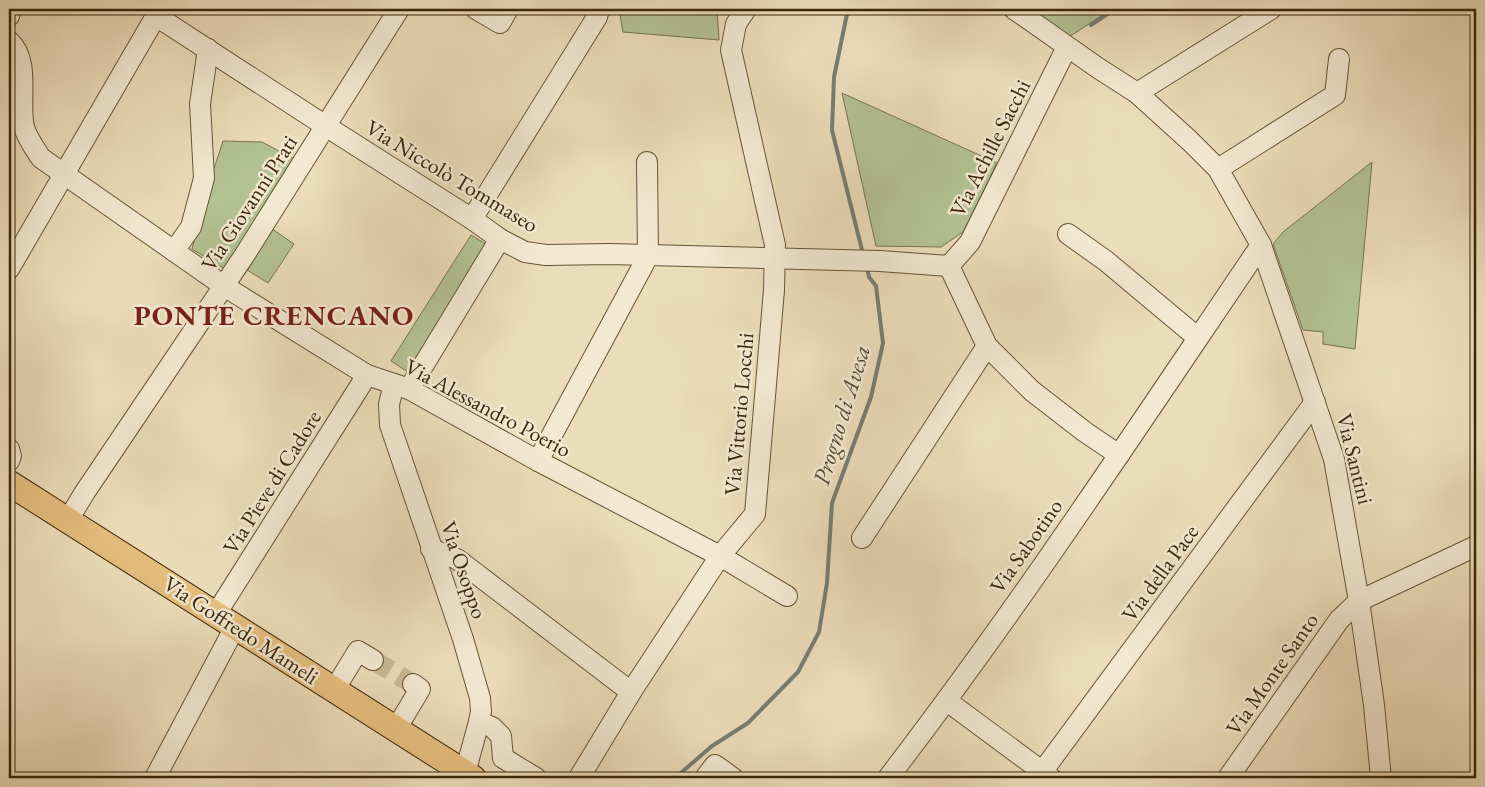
<svg xmlns="http://www.w3.org/2000/svg" width="1485" height="787" font-family="'EB Garamond',serif">
	<style>
		.green { fill: #b3c293; stroke: #77744e }
		.lines { fill: none; stroke-linecap: round; stroke-linejoin: round }
		.stream { stroke: #777e73; stroke-width: 4 }
		.minor-tunnel { stroke: #c9b896; stroke-width: 20; stroke-dasharray: 20 10; stroke-linecap: butt }
		.minor-casing { stroke: #675434; stroke-width: 22 }
		.major-casing { stroke: #3b2608; stroke-width: 27 }
		.minor { stroke: #f3e9d2; stroke-width: 20 }
		.major { stroke: #e6be7d; stroke-width: 25 }
		.labels { text-anchor: middle; dominant-baseline: central; stroke-width: 5; stroke-linejoin: round; paint-order: stroke }
		.street-label { font-size: 22px; fill: #3b2608; stroke: #f3e9d2 }
		.water-label { font-size: 24px; font-style: italic; fill: #544a35; stroke: #f3e9d2 }
		.district-label { font-size: 28px; font-weight: bold; letter-spacing: 1px; fill: #7a1f14; stroke: #f3e9d2 }
	</style>
	<rect width="100%" height="100%" fill="#ecddba"/>
	<filter id="stains"><feTurbulence type="fractalNoise" baseFrequency=".004" numOctaves="4"/><feColorMatrix values="0 0 0 0 .2 0 0 0 0 .09 0 0 0 0 .02 0 0 0 .5 -.17"/></filter>
	<radialGradient id="worn" r=".72"><stop offset=".6" stop-color="#630" stop-opacity="0"/><stop offset="1" stop-color="#630" stop-opacity=".3"/></radialGradient>
	<!-- green -->
	<g class="green">
		<polygon points="619,9 717,9 719,40 623,32"/>
		<polygon points="1028,9 1112,9 1069,37"/>
		<polygon points="842,93 997,163 963,232 941,247 876,246"/>
		<polygon points="223,141 262,142 298,161 228,271 192,249 208,187"/>
		<polygon points="1372,162 1355,349 1323,344 1323,332 1303,330 1273,244 1283,232"/>
		<polygon points="271,228 294,244 268,283 244,268"/>
		<polygon points="471,235 489,246 408,372 391,361"/>
	</g>
	<g class="lines">
		<!-- stream -->
		<g class="stream">
			<polyline points="848,9 834,77 832,130 863,254"/>
			<polyline points="1091,25 1115,9"/>
			<polyline points="675,778 712,746 748,723 798,672 819,632 827,583 832,503 871,397 883,343 876,286 869,277 867,268"/>
		</g>
		<!-- minor-tunnel -->
		<polyline class="minor-tunnel" points="373,660 413,684"/>
		<!-- minor casing -->
		<g class="minor-casing">
			<g id="minor">
				<polyline points="476,9 500,23 508,9"/>
				<polyline points="1014,9 1098,68 1137,93 1190,141 1218,169 1261,245 1334,459 1359,601 1374,705 1381,778"/>
				<polyline points="9,16 11,9"/>
				<polyline points="156,16 335,132 472,219 500,239 525,252 546,255 610,254 880,261 949,266"/>
				<path d="M9 41C31 60 18 103 24 127 27 138 35 149 41 158L224 286 367 375 409 389 538 461 720 556 787 596"/>
				<polyline points="1137,93 1271,9"/>
				<polyline points="1218,169 1335,95 1339,59"/>
				<polyline points="472,219 597,17 599,9"/>
				<polyline points="1068,234 1106,261 1198,338"/>
				<polyline points="174,251 191,227 204,178 200,104 208,49"/>
				<polyline points="949,266 987,346 1032,391 1085,432 1119,455"/>
				<polyline points="949,266 970,242 1067,47"/>
				<polyline points="9,269 160,9"/>
				<polyline points="394,384 389,404 390,425 463,639 480,698 481,711 479,722 465,773"/>
				<polyline points="409,389 500,239"/>
				<polyline points="9,449 11,456 9,461"/>
				<polyline points="538,461 648,256 647,162"/>
				<polyline points="68,520 85,492 244,256 399,9"/>
				<polyline points="862,538 987,346"/>
				<polyline points="431,549 457,559 631,692"/>
				<polyline points="216,614 367,375"/>
				<polyline points="334,690 358,651 373,660"/>
				<polyline points="947,701 1051,778"/>
				<polyline points="479,722 492,727 501,736 503,758 536,778"/>
				<polyline points="396,729 420,689 413,684"/>
				<polyline points="1042,772 1315,402"/>
				<polyline points="155,778 235,627"/>
				<polyline points="579,778 631,692 720,556 755,514 774,290 775,245 731,50 736,24 746,9"/>
				<polyline points="705,778 715,765 733,778"/>
				<path d="M888 778C1020 606 1139 425 1261 245"/>
				<polyline points="1228,778 1339,620 1359,601 1476,546"/>
			</g>
		</g>
		<!-- major casing -->
		<g class="major-casing">
			<polyline id="major" points="9,483 473,778"/>
		</g>
		<!-- minor -->
		<use href="#minor" class="minor"/>
		<!-- major -->
		<use href="#major" class="major"/>
	</g>
	<g class="labels">
		<!-- street labels -->
		<g class="street-label">
			<text transform="translate(990 148) rotate(-63)">Via Achille Sacchi</text>
			<text transform="translate(452 176) rotate(31)">Via Niccolò Tommaseo</text>
			<text transform="translate(249 203) rotate(-57)">Via Giovanni Prati</text>
			<text transform="translate(488 408) rotate(28)">Via Alessandro Poerio</text>
			<text transform="translate(739 414) rotate(-85)">Via Vittorio Locchi</text>
			<text transform="translate(1355 459) rotate(76)">Via Santini</text>
			<text transform="translate(272 482) rotate(-58)">Via Pieve di Cadore</text>
			<text transform="translate(1026 546) rotate(-55)">Via Sabotino</text>
			<text transform="translate(464 570) rotate(71)">Via Osoppo</text>
			<text transform="translate(1160 573) rotate(-54)">Via della Pace</text>
			<text transform="translate(241 630) rotate(33)">Via Goffredo Mameli</text>
			<text transform="translate(1272 674) rotate(-55)">Via Monte Santo</text>
		</g>
		<!-- water labels -->
		<g class="water-label">
			<text transform="translate(841 415) rotate(-73)">Progno di Avesa</text>
		</g>
		<!-- district labels -->
		<g class="district-label">
			<text x="274" y="315">PONTE CRENCANO</text>
		</g>
	</g>
	<!-- margin -->
	<rect width="1485" height="787" fill="none" stroke="#ecddba" stroke-width="30"/>
	<rect x="10" y="10" width="1465" height="767" fill="none" stroke="#3b2608" stroke-width="2.5"/>
	<rect x="15" y="15" width="1455" height="757" fill="none" stroke="#3b2608"/>
	<rect width="100%" height="100%" filter="url(#stains)"/>
	<rect width="100%" height="100%" fill="url(#worn)"/>
</svg>
